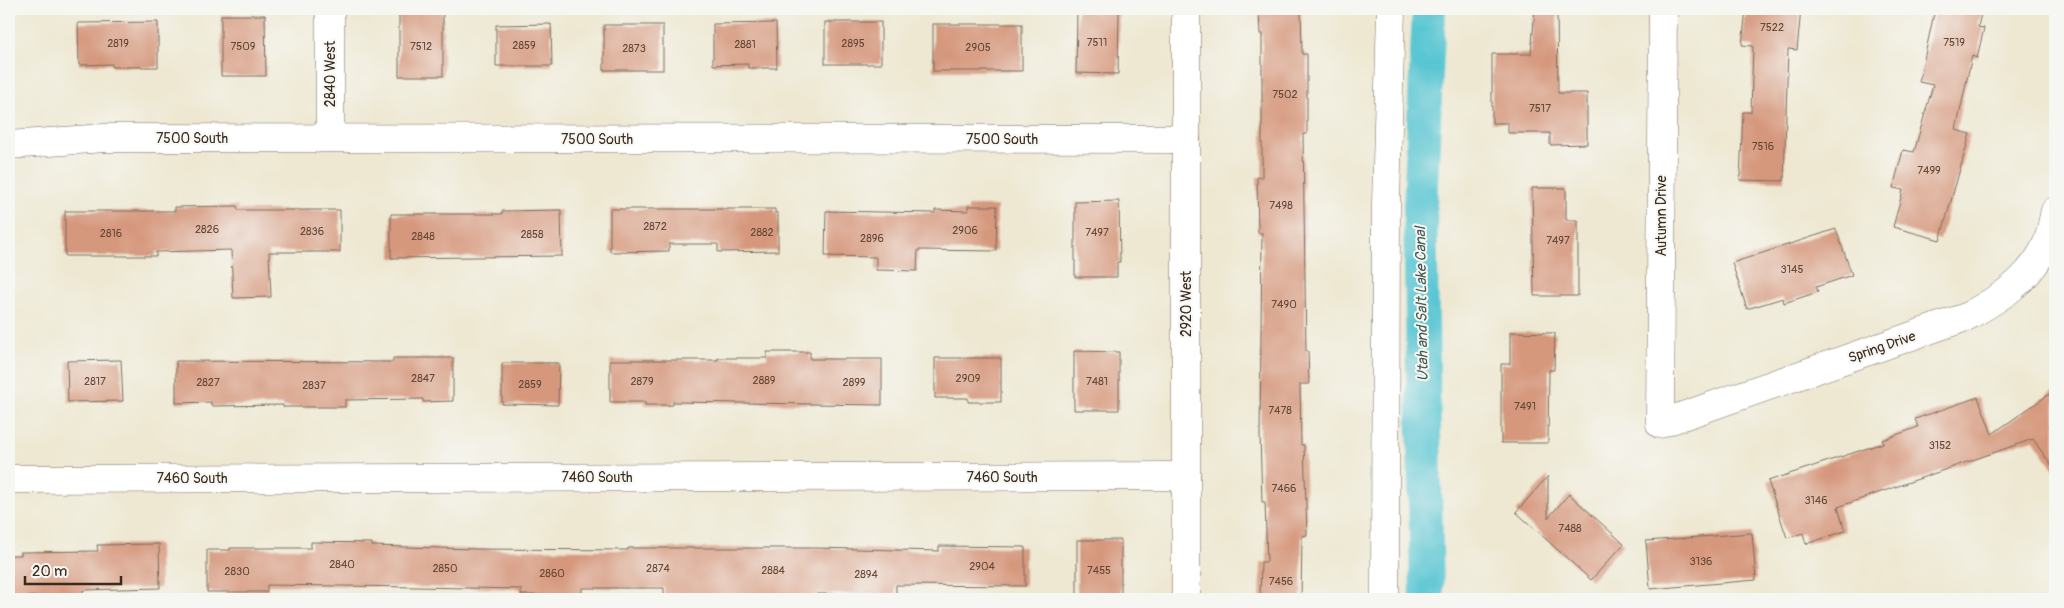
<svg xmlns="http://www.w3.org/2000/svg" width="2064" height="608" font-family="Pangolin,sans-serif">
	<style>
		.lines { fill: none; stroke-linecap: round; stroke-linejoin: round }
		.canal { stroke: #5ac6d3; stroke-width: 34 }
		.building { fill: #d6987d }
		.minor-casing { stroke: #7a6c5d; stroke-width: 29 }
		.minor { stroke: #fff; stroke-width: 28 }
		.labels { text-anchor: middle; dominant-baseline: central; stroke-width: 4; stroke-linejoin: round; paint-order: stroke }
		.number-label { font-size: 11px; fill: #624636 }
		.street-label { font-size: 14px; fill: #3b2a1e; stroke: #f6f6f2 }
		.water-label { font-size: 15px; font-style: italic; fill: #445954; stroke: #f6f6f2 }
	</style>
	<rect width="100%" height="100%" fill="#f6f6f2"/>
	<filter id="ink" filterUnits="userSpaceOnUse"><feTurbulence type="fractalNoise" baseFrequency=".02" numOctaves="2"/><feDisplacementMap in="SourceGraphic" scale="10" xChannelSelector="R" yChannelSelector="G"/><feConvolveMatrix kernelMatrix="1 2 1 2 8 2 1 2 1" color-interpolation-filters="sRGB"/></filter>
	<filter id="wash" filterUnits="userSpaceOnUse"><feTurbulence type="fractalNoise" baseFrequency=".0096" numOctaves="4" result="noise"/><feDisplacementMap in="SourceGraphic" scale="20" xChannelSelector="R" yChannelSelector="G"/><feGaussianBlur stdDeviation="1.12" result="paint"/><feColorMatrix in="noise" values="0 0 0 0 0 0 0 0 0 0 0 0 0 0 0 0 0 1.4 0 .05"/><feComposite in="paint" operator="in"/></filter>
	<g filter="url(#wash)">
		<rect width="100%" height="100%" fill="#eee8d2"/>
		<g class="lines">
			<!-- canal -->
			<polyline class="canal" points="1427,599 1420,207 1429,9"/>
		</g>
		<g id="blocks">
			<!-- building -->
			<g class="building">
				<rect x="399" y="9" width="44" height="67"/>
				<polygon points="1259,9 1301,9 1302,54 1307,54 1307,134 1303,134 1306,351 1308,351 1309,384 1300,384 1301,445 1304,445 1307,535 1302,536 1301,599 1260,599 1261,562 1267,562 1265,502 1262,502 1260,436 1262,233 1258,233 1257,177 1262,177 1262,34 1260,34"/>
				<polygon points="1535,9 1557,9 1558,93 1587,93 1587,144 1550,145 1550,133 1508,133 1508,123 1492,123 1492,54 1531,54"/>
				<polygon points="1746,9 1801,9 1797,50 1788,49 1784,181 1740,180 1743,112 1751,112 1753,46 1742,45"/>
				<polygon points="1935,9 1982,9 1978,27 1984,28 1977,58 1972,56 1956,130 1970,134 1940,240 1893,227 1903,190 1893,188 1903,150 1914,152 1933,85 1919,82"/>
				<polygon points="1077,11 1119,11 1118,74 1076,73"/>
				<polygon points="221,15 265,15 266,76 221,76"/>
				<polygon points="158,22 158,67 112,67 112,64 79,65 78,23"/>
				<rect x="825" y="22" width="56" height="42"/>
				<polygon points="776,23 777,68 748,68 748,64 713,65 713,24"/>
				<polygon points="551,24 552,66 496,66 496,25"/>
				<rect x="933" y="24" width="89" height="47"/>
				<rect x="604" y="25" width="59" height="45"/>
				<polygon points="1532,188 1566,188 1566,220 1578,220 1578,296 1534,296"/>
				<polygon points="1119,201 1120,262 1117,262 1117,277 1075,277 1075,202"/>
				<polygon points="237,206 238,210 340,210 340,252 269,252 271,297 233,298 231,250 156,252 156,256 65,256 65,211 175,211 175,207"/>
				<polygon points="968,206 997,206 996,251 918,250 917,271 876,270 876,257 825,256 826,211 935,213 935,210 968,211"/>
				<polygon points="610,209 775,209 775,213 778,213 778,251 718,252 718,244 669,244 669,251 610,252"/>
				<polygon points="561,210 562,256 391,258 391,214 502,214 502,211"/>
				<polygon points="1836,229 1852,275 1816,287 1818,292 1784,303 1783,298 1747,309 1732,263"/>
				<polygon points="1510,332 1555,333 1554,370 1549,370 1548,443 1501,443 1501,364 1510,364"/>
				<polygon points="1074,351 1119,352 1119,410 1074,410"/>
				<polygon points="767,352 810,352 810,359 882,359 882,405 673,402 673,405 645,405 645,402 610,402 610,360 718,360 718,358 767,358"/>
				<polygon points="393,358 453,358 453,401 423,402 423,399 345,400 345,407 283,407 283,405 211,406 211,402 176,403 176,361 393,362"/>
				<polygon points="935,358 1001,358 1001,402 968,402 968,398 935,398"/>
				<polygon points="121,360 123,401 68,402 67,361"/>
				<polygon points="502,363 559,363 558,405 502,404"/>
				<polygon points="2055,390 2055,471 2033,439 1838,507 1845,531 1806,544 1803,533 1787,538 1768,481 1883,443 1882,440 1918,427 1915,419 1978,397 1992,434"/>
				<polygon points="1548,476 1548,518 1569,494 1624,544 1591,580 1516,512"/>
				<polygon points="1752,533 1756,580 1650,589 1646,541"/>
				<rect x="1077" y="540" width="44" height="59"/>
				<polygon points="311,542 372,543 372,546 474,549 628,550 628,548 815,548 939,551 939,546 1025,547 1025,586 896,585 896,594 816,594 816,599 664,599 664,588 582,588 582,595 521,595 521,589 416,587 267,585 267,592 207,592 207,550 230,550 230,548 311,548"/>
				<polygon points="159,544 160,588 83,590 83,599 50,599 50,596 9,597 9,555 21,555 21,552 98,551 97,545"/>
			</g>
		</g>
	</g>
	<g filter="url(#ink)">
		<use href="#blocks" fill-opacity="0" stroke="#7a6c5d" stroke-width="1"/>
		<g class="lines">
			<!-- minor casing -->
			<g class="minor-casing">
				<g id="minor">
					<polyline points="1186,9 1186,599"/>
					<path d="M1663 9 1660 424 1966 317C1999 299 2030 280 2046 245 2051 235 2052 222 2055 211"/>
					<polyline points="330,138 330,9"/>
					<polyline points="9,145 104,138 1186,139"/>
					<polyline points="9,479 1186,476"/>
					<polyline points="1385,599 1386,204 1391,9"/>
				</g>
			</g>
			<!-- minor -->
			<use href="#minor" class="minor"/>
		</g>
	</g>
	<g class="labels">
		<!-- number labels -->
		<g class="number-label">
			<text x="1772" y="27">7522</text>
			<text x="1097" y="42">7511</text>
			<text x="1954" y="42">7519</text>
			<text x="118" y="43">2819</text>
			<text x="853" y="43">2895</text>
			<text x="745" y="44">2881</text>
			<text x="524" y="45">2859</text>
			<text x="243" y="46">7509</text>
			<text x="421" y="46">7512</text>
			<text x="978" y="47">2905</text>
			<text x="634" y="48">2873</text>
			<text x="1285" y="94">7502</text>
			<text x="1540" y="108">7517</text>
			<text x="1763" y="146">7516</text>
			<text x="1929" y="170">7499</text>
			<text x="1281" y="205">7498</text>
			<text x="655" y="226">2872</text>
			<text x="207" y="229">2826</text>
			<text x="965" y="230">2906</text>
			<text x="312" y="231">2836</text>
			<text x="762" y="232">2882</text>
			<text x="1097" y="232">7497</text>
			<text x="111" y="233">2816</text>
			<text x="532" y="234">2858</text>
			<text x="423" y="236">2848</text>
			<text x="872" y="238">2896</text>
			<text x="1558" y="240">7497</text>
			<text x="1792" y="269">3145</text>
			<text x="1284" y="304">7490</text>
			<text x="423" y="378">2847</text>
			<text x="968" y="378">2909</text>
			<text x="764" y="380">2889</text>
			<text x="95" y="381">2817</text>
			<text x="642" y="381">2879</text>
			<text x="1097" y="381">7481</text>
			<text x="208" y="382">2827</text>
			<text x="854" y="382">2899</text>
			<text x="530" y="384">2859</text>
			<text x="314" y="385">2837</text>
			<text x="1525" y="406">7491</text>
			<text x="1280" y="410">7478</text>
			<text x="1940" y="445">3152</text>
			<text x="1284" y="488">7466</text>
			<text x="1816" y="500">3146</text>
			<text x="1570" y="528">7488</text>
			<text x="1701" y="561">3136</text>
			<text x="342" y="564">2840</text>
			<text x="982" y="566">2904</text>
			<text x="445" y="568">2850</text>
			<text x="658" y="568">2874</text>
			<text x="773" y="570">2884</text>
			<text x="1099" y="570">7455</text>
			<text x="237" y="571">2830</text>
			<text x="552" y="573">2860</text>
			<text x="866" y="574">2894</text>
			<text x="1281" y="581">7456</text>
		</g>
		<!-- street labels -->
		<g class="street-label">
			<text transform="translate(330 74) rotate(-90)">2840 West</text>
			<text x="192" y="138">7500 South</text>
			<text x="597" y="139">7500 South</text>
			<text x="1002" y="139">7500 South</text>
			<text transform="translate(1661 216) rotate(-90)">Autumn Drive</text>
			<text transform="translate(1186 304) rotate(-90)">2920 West</text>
			<text transform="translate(1882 347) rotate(-19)">Spring Drive</text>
			<text x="597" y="477">7460 South</text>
			<text x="1002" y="477">7460 South</text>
			<text x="192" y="478">7460 South</text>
		</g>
		<!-- water labels -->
		<g class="water-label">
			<text transform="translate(1422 304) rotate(-91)">Utah and Salt Lake Canal</text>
		</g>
	</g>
	<!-- margin -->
	<rect width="2064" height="608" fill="none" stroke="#f6f6f2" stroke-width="30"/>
	<!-- scale -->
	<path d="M25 576v8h96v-8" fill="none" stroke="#3b2a1e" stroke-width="2.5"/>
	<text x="32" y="576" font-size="15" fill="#3b2a1e" stroke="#f6f6f2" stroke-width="4" paint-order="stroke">20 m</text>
</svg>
